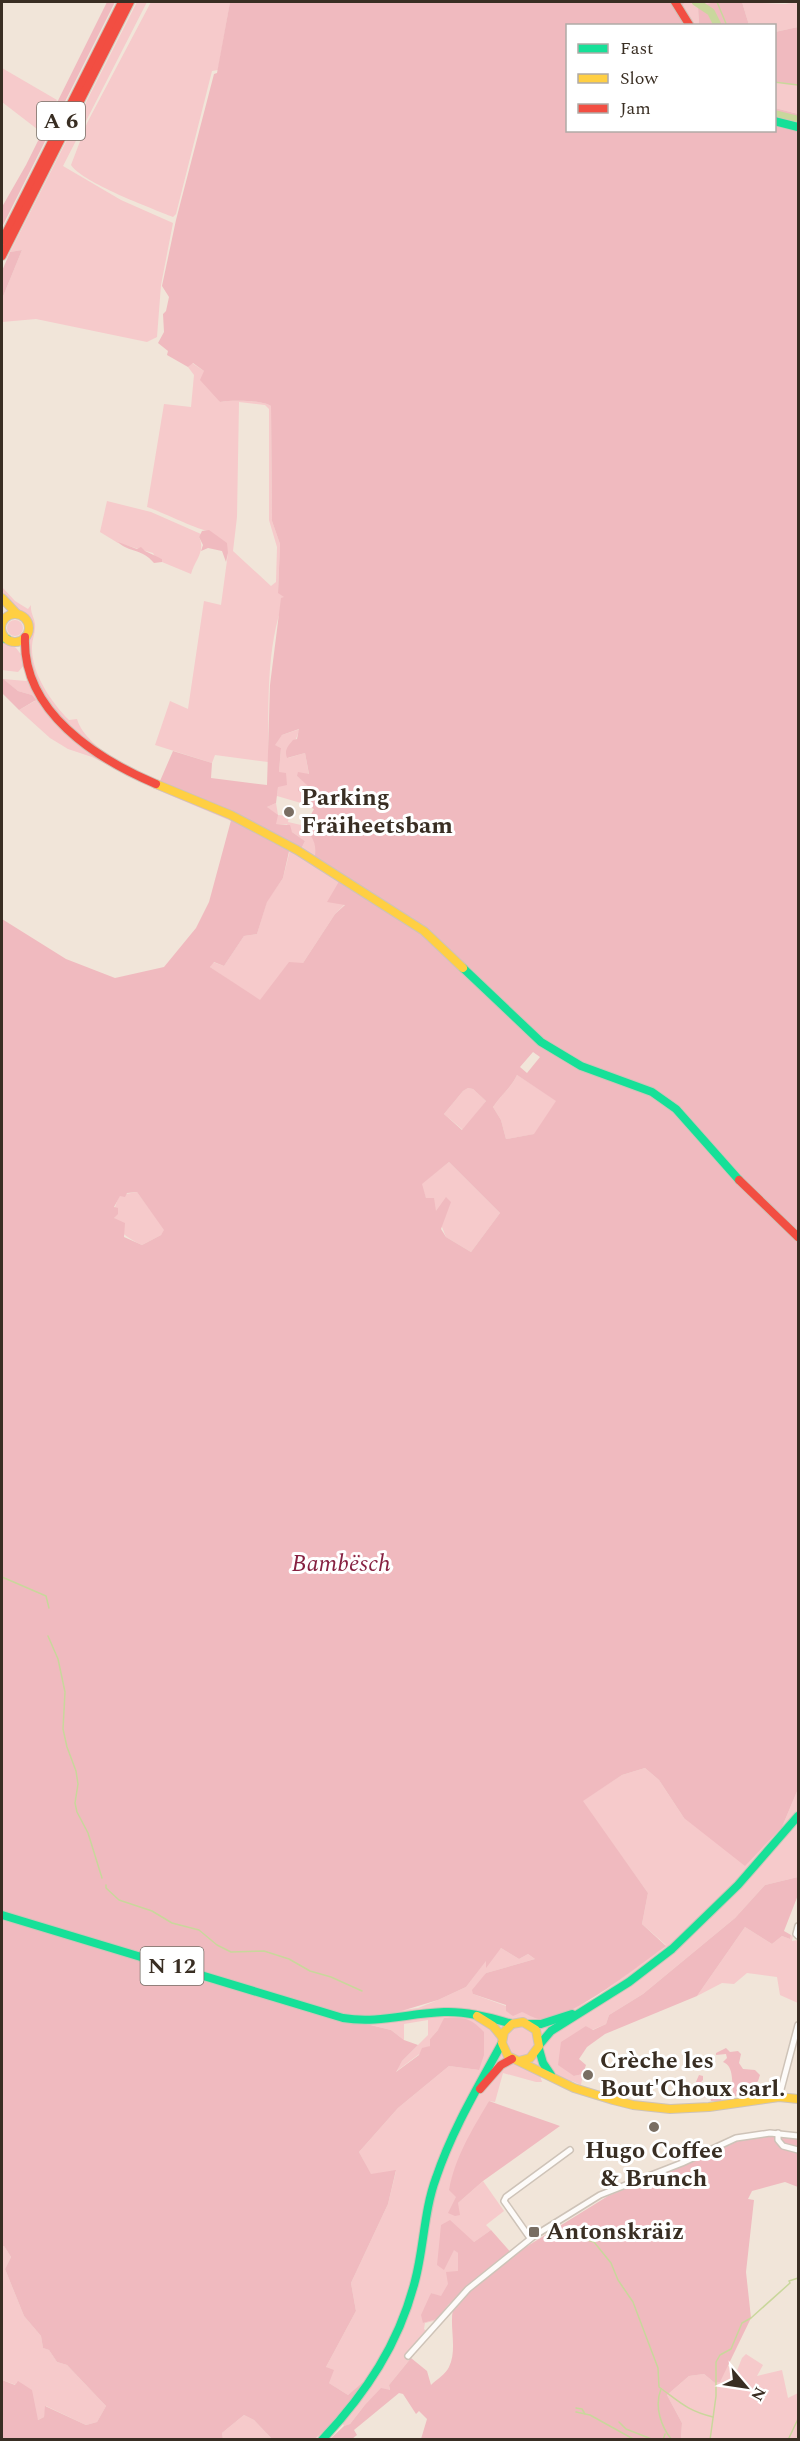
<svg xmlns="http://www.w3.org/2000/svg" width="800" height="2441" font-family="Spectral,serif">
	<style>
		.green { fill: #f6cacb; fill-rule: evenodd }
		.forest { fill: #f0babf; fill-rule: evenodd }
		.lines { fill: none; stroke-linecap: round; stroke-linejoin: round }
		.stream { stroke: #c9d79c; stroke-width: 1.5 }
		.river { stroke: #c9d79c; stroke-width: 8 }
		.street-casing { stroke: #cec3b8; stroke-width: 8 }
		.fast-casing { stroke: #cec3b8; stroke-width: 10 }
		.slow-casing { stroke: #cec3b8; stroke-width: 10 }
		.jam-casing { stroke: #cec3b8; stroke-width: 10 }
		.street { stroke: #fdfbf9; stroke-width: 5 }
		.fast { stroke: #16e098; stroke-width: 8 }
		.slow { stroke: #ffcf43; stroke-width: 8 }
		.jam { stroke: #f24e42; stroke-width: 8 }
		.poi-dot { fill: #796e63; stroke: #fff; stroke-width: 2 }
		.labels { text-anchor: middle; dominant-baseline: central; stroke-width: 6; stroke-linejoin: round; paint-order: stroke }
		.shield { fill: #fff; stroke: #746d65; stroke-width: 1.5 }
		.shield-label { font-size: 22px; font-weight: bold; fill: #392e23 }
		.poi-label { font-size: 24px; font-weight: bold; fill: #392e23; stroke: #fff; text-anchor: start }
		.park-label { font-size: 24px; font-style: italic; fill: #862141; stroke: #fff }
	</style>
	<rect width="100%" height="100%" fill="#f1e5d9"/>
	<!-- green -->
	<g class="green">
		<polygon points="137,2 147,2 63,166 121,200 173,223 161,285 157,337 147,342 36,319 2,322 2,299 22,250 10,252"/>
		<path d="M151 2H230L218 70 212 71 176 214 173 217C151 208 83 183 71 165L87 123Z"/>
		<polygon points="685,2 714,2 698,7 699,25 690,25 680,9"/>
		<polygon points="742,2 785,4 798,2 798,27 775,32 774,26 749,25"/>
		<polygon points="2,68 57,100 41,132 2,102"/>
		<polygon points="774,82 798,85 798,114 775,108"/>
		<path d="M192 363 204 371 220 402C231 400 263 400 271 406L272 521 280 544 278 592 285 597C265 648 269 708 268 762L215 755 212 763 155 745 170 701 188 709 204 601 221 605 228 553 209 531C200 531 160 511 147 507L164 404 191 407 194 375 188 367ZM239 402 265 405 269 409V520L277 547 276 582 271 586 233 551 237 517Z"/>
		<path d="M107 501 151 512 201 534 199 537C206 551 195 560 191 574L162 562V559L155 557 153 553 118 543 100 532Z"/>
		<path d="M2 587 15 601 28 609 31 605C30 614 36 619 35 628 35 634 32 640 32 646 31 673 51 702 69 720L77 719C89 761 193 797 233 813L231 821 155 789 92 757 68 749 50 738 19 710 35 701 32 695 18 691 3 679 26 681 31 677 26 663 18 672 2 670V640L16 648 26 661 27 639 32 627C28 609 2 608 2 587Z"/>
		<circle cx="15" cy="628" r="8"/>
		<polygon points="300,729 288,758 305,753 309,775 297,776 309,786 308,789 299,787 304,793 301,803 277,796 281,748 274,745 282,735"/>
		<polygon points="276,803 278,815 289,816 288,822 301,825 314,839 317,848 341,878 345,904 335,914 303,963 289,963 260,1001 210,967 213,962 224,966 244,936 257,934 267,901 283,878 291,846 302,847 305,841 292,832 287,824 275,824 267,807"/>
		<path d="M517 1075 557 1101 535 1134 506 1139 501 1120 493 1107C500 1096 511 1088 517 1075Z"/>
		<polygon points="468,1088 473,1089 486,1101 463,1130 444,1114 463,1091"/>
		<polygon points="449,1162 500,1213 471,1252 446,1237 436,1212 426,1198 421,1184"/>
		<path d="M137 1192 165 1230 161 1235 142 1245C118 1234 106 1221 120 1195Z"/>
		<polygon points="645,1768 659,1780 684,1818 782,1827 798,1789 798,1877 765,1885 735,1918 643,1994 609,2015 606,2024 592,2030 586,2026 574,2076 583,2074 581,2085 572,2081 565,2084 540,2075 542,2082 536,2082 503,2073 495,2102 489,2101 456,2196 458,2203 483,2181 504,2211 486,2225 491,2230 474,2242 454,2249 458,2253 458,2272 441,2297 431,2293 423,2323 437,2319 449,2304 458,2299 438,2320 425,2323 424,2329 428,2333 408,2356 411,2358 389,2385 390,2391 364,2406 350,2424 344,2426 339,2417 362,2383 348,2395 329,2383 326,2367 356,2311 351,2283 388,2204 396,2171 371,2175 359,2152 398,2108 449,2066 479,2070 438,2030 430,2039 430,2046 394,2073 402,2061 428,2035 428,2020 404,2024 404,2040 391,2030 343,2018 418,2008 438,2000 466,1987 487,1959 501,1948 519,1959 528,1954 535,1959 486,1973 473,1994 522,2012 562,2014 595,1998 666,1945 642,1924 648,1893 582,1801 622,1775"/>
		<polygon points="745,1927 772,1944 782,1936 790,1939 791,1935 793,1936 792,1941 798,1940 798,2003 780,1995 777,1977 747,1973 734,1984 722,1983 697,1996"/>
		<polygon points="2,2246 4,2246 11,2257 5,2269 24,2316 41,2336 43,2348 49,2350 57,2362 67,2365 106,2406 97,2422 86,2425 46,2406 44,2417 38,2420 17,2382 16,2385 2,2380"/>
		<polygon points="746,2354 763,2365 757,2376 782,2370 788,2398 798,2393 798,2439 681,2439 682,2423 667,2395 689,2376 704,2374 715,2383 719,2382 727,2365 736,2373 742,2358"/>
		<polygon points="244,2415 254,2420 272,2439 223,2439 222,2433"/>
	</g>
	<!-- forest -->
	<g class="forest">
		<polygon points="107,2 115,2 2,227 2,207 26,165"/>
		<path d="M230 2H685L680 9 690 25 568 26V130H774L775 108 798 114V1789L782 1827 745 1866 684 1818 659 1780 645 1768 622 1775 583 1801 648 1893 642 1924 666 1946C640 1964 570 2022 539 2019 533 2018 527 2014 522 2012L513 2016 506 2011V2005L473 1994 472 1990 486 1973 535 1959 528 1954 519 1959 501 1948 486 1968V1961L466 1987 438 2000 378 2018 346 2019 391 2030 404 2040 418 2045 402 2061 396 2072 419 2055 422 2048 430 2046V2039L438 2030 444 2018C464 2017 470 2017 484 2032V2055L479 2070 449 2066 398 2108 359 2152 371 2174 396 2170 388 2204 351 2283 356 2311 326 2367 334 2370 329 2383 348 2395 363 2382 365 2385 339 2417 315 2439H272L254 2420 244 2415 222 2433 223 2439H2V2380L15 2385 18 2381 32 2390 38 2420 44 2417 45 2406 86 2425 97 2422 106 2406 67 2365 57 2362 49 2350 43 2348 41 2336 24 2316 5 2269 11 2257 4 2246H2V919L66 959 115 978 164 967 196 928 209 902 233 813 164 785 160 781 173 751 212 763 211 778 267 785 270 685 281 598 284 597 278 593 280 544 272 521 271 406C263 400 231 400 220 402L200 380 204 371 193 363 188 367 167 355 168 351 158 343 164 332 163 314 166 311 169 297 162 286 176 220 214 74 217 73ZM299 729 297 739 293 740C288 746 284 750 287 758L305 753 309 774 298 772 297 776 308 786V788L299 787 298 791 304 793 301 803 314 809 307 822 313 824 312 827 301 825C313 837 318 843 314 861L341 878 327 902 345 905 335 914 303 963 289 962 260 1000 210 967 214 962 224 966 244 936 257 934 267 902 283 878 290 847H302L305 841 292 832 290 825 276 824 278 815 267 807 276 803 278 787 287 785 286 773 279 772 281 748 275 745 282 735ZM533 1052 540 1057 527 1073 520 1067ZM517 1075 556 1101 534 1134 506 1139 501 1120 493 1107C500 1096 511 1088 517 1075ZM468 1088 473 1089 486 1101 462 1130 444 1114 463 1091ZM449 1162 500 1213 471 1252 446 1237 441 1229 451 1202 446 1197 436 1211 434 1198H426L422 1184ZM137 1192 164 1230 161 1235 142 1245 124 1237 125 1223 114 1218 118 1214V1208L114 1207 120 1196 125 1197 127 1193Z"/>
		<polygon points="714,2 742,2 749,25 699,25 698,7"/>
		<polygon points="798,27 798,85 775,82 775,32"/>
		<polygon points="22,250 2,299 2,271 10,252"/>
		<polygon points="209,530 227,543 228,553 226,562 222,551 208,548 201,551 203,545 199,537 202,531"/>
		<path d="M118 542 137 549 141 547 145 551 162 559V562L154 563C142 548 129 553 118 542Z"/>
		<polygon points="2,678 18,691 32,695 36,700 19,710 2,693"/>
		<polygon points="798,1877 798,1895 784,1931 791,1935 790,1939 782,1936 772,1944 745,1927 697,1996 605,2034 587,2047 579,2059 586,2065 583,2074 574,2076 558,2065 561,2042 586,2026 593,2030 606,2024 609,2015 643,1994 735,1918 765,1885"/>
		<path d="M726 2048 730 2052 738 2051 741 2054 739 2063 743 2069 755 2070 760 2075 758 2081 745 2095 734 2096C731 2085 735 2066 723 2062L727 2058 726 2054 716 2055V2053Z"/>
		<polygon points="699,2075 703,2076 703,2080 698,2085 698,2088 716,2091 722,2096 721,2101 711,2101 710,2097 692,2098 693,2084 695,2084"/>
		<path d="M489 2101 560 2126 483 2181 458 2203 460 2215 455 2216 448 2213 456 2197 449 2190C455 2157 472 2130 489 2101Z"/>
		<path d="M771 2135 778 2140 782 2136 798 2139V2187L785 2182 752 2191 748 2199 754 2200 746 2272 751 2318 720 2382 715 2383 704 2374 689 2376 667 2395 682 2423 681 2439H421L427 2419 419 2411 416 2414 403 2394 399 2393 354 2430 357 2435 352 2439 329 2440 344 2426 350 2424 364 2406 381 2388 390 2390 389 2385 411 2358 427 2371 431 2385C436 2380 446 2374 449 2367 459 2346 446 2320 456 2300L449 2304 437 2319 423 2323 421 2315 431 2293 441 2296 448 2284 446 2272 458 2271V2253L454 2250 444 2270 437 2265 441 2225 450 2220 474 2242 491 2230 513 2255 608 2196 702 2158 704 2161C723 2142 745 2139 771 2135Z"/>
	</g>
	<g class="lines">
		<!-- stream -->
		<g class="stream">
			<polyline points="717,2 727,26"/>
			<polyline points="774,82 798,85"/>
			<polyline points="2,1577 46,1596 49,1608"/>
			<polyline points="48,1636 58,1659 65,1692 63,1729 67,1747 76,1771 78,1784 75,1803 77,1812 88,1833 102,1878"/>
			<polyline points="106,1885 106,1888 119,1900 152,1911 172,1923 199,1930 217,1945 231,1952 264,1951 289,1959 310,1971 331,1977 362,1991"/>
			<path d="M584 2239 594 2242 611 2263 618 2280 633 2302 658 2368 659 2387C680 2402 686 2410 713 2417"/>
			<path d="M661 2389C654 2406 661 2427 672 2440"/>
			<polyline points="576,2408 582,2409 585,2414"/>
			<polyline points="576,2412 590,2415 635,2440"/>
			<polyline points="619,2422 626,2429 654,2440"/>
			<polyline points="663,2440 665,2434"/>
			<polyline points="710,2440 716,2396 716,2362 720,2355 731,2349 742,2323 751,2318 790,2283 789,2281 798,2278"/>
			<polyline points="788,2440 798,2419"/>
		</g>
		<!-- river -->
		<g class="river">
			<polyline points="696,2 711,12 718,26"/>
			<polyline points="774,114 798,120"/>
		</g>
		<!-- street casing -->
		<g class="street-casing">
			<g id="street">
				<polyline points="798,1926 796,1934 798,1936"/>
				<polyline points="779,2097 798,2025"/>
				<polyline points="778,2133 778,2140 783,2146 798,2150"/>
				<polyline points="530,2238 504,2201 506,2197 570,2150"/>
				<polyline points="408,2356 468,2289 534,2236 600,2195 682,2163 736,2138 770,2133 798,2136"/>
			</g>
		</g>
		<!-- fast casing -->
		<g class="fast-casing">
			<g id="fast">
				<polyline points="774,121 798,127"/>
				<polyline points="2,638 7,639"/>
				<polyline points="463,968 541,1042 581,1066 652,1092 676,1109 739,1180"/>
				<path d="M2 1915 343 2018C378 2024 409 2013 444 2012 467 2011 490 2017 512 2024"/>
				<polyline points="528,2024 541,2024 572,2014"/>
				<polyline points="540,2044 551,2031 629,1982 672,1949 738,1885 798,1816"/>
				<polyline points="539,2049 543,2063 551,2075"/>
				<path d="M322 2440C366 2393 399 2344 415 2281 424 2247 424 2210 436 2178 452 2130 478 2087 502 2043"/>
			</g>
		</g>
		<!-- slow casing -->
		<g class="slow-casing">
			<g id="slow">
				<polyline points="2,598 17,614"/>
				<circle cx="15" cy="628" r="14"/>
				<polyline points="156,784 231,815 297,850 424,931 463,968"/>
				<polyline points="477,2016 493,2026 502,2037"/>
				<polyline points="519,2061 530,2058 539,2046 536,2030 523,2022 512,2024 504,2032 502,2043 508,2056 574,2088 613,2100 633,2105 670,2109 709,2107 779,2097 798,2099"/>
			</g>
		</g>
		<!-- jam casing -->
		<g class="jam-casing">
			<g id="jam">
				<polyline points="675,2 690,26"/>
				<polyline points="2,241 122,2"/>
				<polyline points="2,256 130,2"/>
				<path d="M25 637C22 712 97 759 156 784"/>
				<polyline points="739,1180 798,1237"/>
				<polyline points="480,2089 501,2065 512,2059"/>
			</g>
		</g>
		<!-- street -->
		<use href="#street" class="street"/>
		<!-- fast -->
		<use href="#fast" class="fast"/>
		<!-- slow -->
		<use href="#slow" class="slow"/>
		<!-- jam -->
		<use href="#jam" class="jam"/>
	</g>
	<!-- markers -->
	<g class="poi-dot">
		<circle cx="289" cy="812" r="6"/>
		<circle cx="588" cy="2075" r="6"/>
		<circle cx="654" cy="2127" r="6"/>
		<rect x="528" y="2226" width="12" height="12" rx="3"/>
	</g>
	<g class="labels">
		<!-- shield labels -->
		<g class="shield">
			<rect x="37" y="102" width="48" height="38" rx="4.5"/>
			<rect x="140.5" y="1947" width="63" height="38" rx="4.5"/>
		</g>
		<g class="shield-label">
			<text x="61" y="121">A 6</text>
			<text x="172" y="1966">N 12</text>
		</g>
		<!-- poi labels -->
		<g class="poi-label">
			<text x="301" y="798">Parking<tspan x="301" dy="28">Fräiheetsbam</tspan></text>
			<text x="600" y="2061">Crèche les<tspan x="600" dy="28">Bout'Choux sarl.</tspan></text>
			<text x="654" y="2151" text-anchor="middle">Hugo Coffee<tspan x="654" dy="28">&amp; Brunch</tspan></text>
			<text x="546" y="2232">Antonskräiz</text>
		</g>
		<!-- park labels -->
		<g class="park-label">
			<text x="341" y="1564">Bambësch</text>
		</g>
	</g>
	<!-- border -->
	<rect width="800" height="2441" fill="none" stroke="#392e23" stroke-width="6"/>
	<!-- legend -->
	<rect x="566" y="24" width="210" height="108" fill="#ffffff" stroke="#b0aba7" stroke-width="1.5"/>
	<rect x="578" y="44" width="30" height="9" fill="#16e098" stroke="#b0aba7" stroke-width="1.5"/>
	<text x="620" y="54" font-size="18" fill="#392e23">Fast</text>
	<rect x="578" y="74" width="30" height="9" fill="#ffcf43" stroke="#b0aba7" stroke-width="1.5"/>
	<text x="620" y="84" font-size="18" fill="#392e23">Slow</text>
	<rect x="578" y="104" width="30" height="9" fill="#f24e42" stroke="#b0aba7" stroke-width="1.5"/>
	<text x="620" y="114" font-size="18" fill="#392e23">Jam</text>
	<!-- north arrow -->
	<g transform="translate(746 2387) rotate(119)" stroke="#ffffff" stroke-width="4.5" paint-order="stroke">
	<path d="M0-4.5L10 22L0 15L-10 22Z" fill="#392e23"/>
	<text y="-9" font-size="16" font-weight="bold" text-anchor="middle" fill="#392e23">N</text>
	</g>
</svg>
